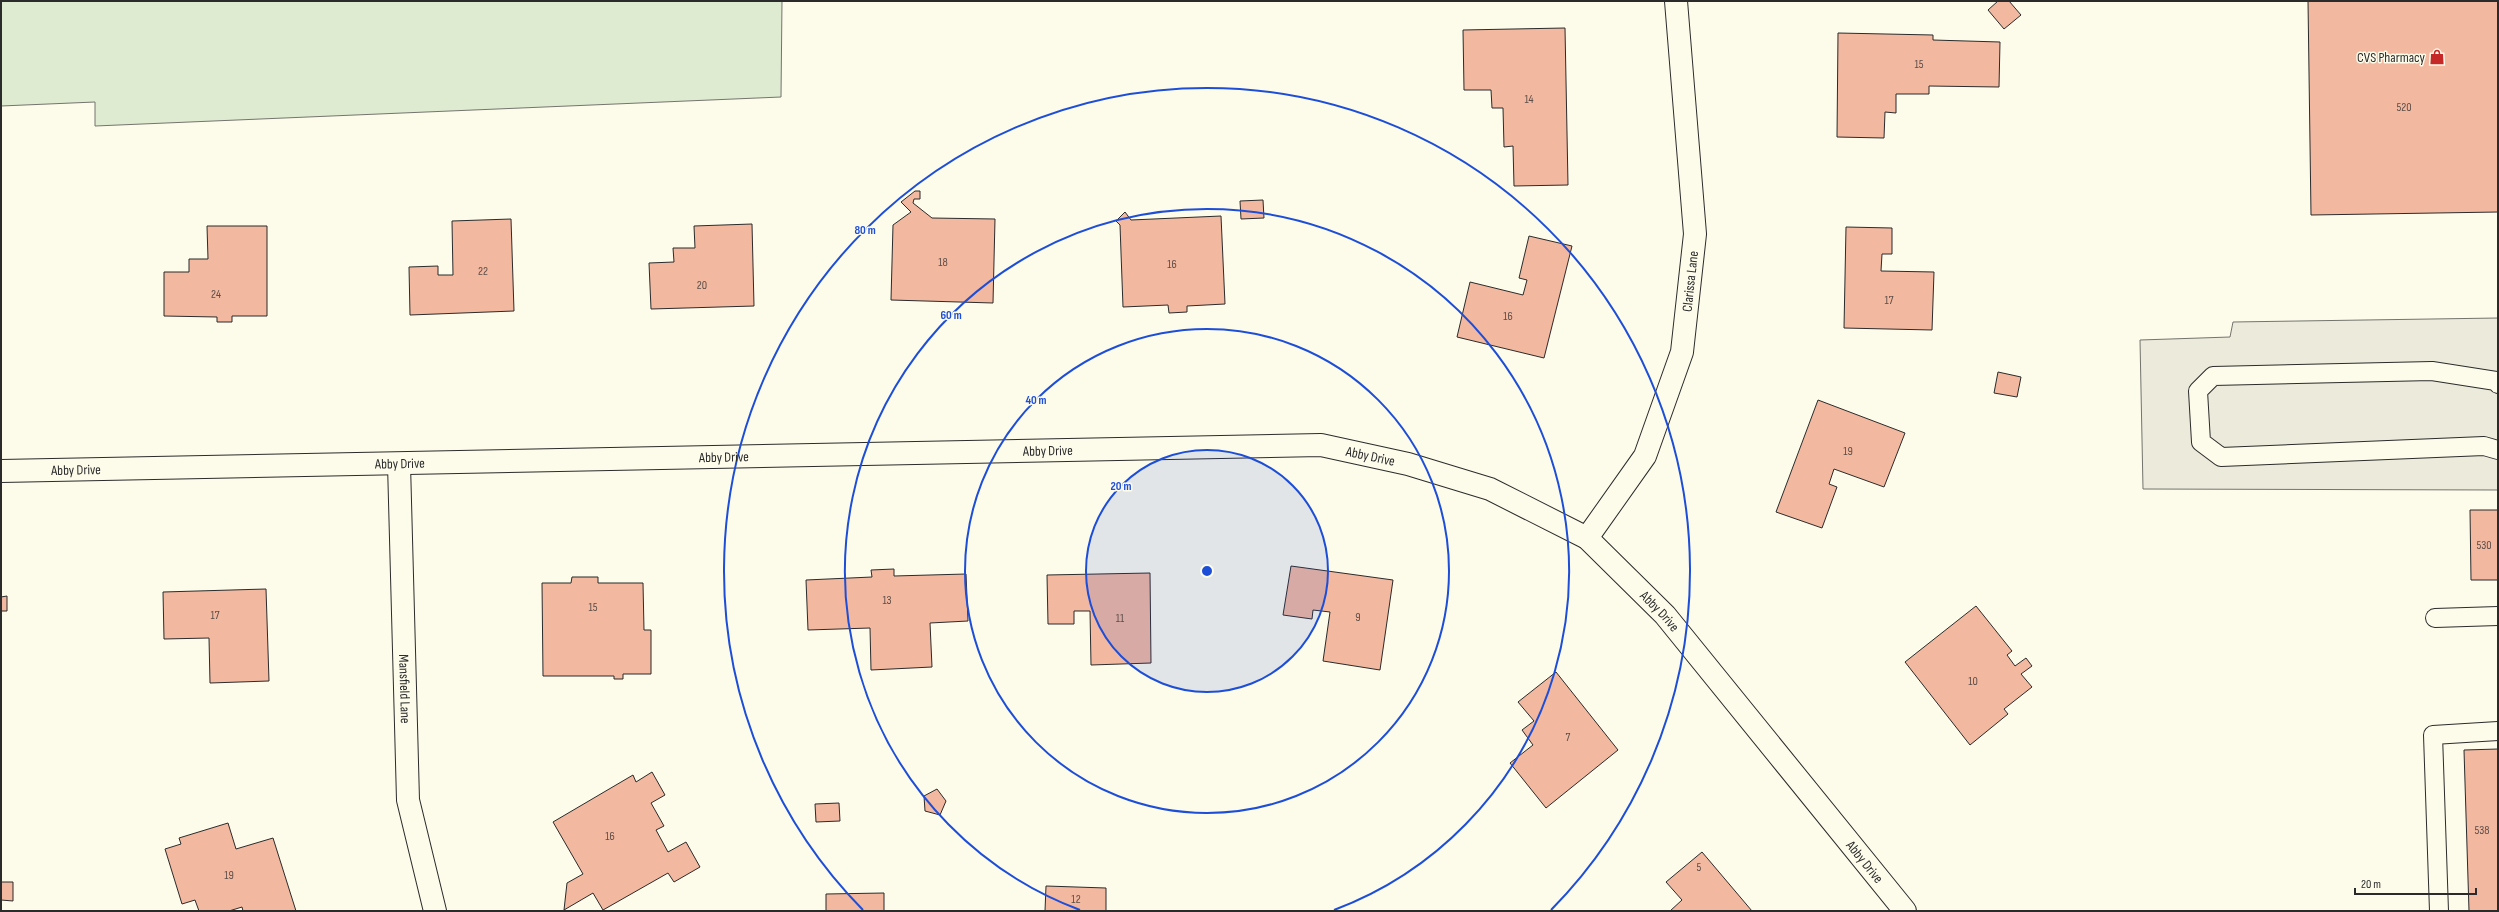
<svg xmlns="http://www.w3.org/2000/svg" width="2499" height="912" font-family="'Sofia Sans Condensed',sans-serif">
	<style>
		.green { fill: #deebd1; stroke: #74746e }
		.parking { fill: #eceadb; stroke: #74746e }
		.building { fill: #f2b8a0; stroke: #2b2b2b }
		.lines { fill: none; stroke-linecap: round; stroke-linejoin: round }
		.service-casing { stroke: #2b2b2b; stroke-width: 20 }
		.minor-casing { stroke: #2b2b2b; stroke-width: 24 }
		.service { stroke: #fdfbea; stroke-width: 18 }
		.minor { stroke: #fdfbea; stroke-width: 22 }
		.ring { fill: none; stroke: #1d4ed8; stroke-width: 2 }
		.labels { text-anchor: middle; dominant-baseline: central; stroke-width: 3; stroke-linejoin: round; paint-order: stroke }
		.number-label { font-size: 12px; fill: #5d4e48 }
		.poi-label { font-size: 14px; fill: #2b2b2b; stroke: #fdfbea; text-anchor: end }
		.street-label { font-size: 14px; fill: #2b2b2b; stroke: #fdfbea }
		.centre { fill: #1d4ed8; stroke: #fdfbea; stroke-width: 2 }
		.ring-label { font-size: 12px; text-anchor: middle; font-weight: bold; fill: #1d4ed8; stroke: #fdfbea; stroke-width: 3; stroke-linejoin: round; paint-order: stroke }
	</style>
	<rect width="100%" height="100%" fill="#fdfbea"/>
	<!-- green -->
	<polygon class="green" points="1,1 782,1 781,97 95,126 95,102 1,106"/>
	<!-- parking -->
	<polygon class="parking" points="2498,318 2498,490 2143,489 2140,340 2230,337 2233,322"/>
	<!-- building -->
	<g class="building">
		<polygon points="1998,1 2009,1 2021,15 2004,29 1988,10"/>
		<polygon points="2308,1 2498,1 2498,212 2311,215"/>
		<polygon points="1565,28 1568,185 1514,186 1513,146 1504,147 1503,108 1492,108 1491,90 1464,90 1463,30"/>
		<polygon points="1838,33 1933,35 1933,40 2000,42 1999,87 1929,86 1929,94 1896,94 1896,113 1885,112 1884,138 1837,137"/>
		<polygon points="915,191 920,191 920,199 914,199 913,203 932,218 995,219 993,303 891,300 893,225 911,212 901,202"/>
		<polygon points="1263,200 1264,218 1241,219 1240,201"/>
		<polygon points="1125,212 1131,220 1221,216 1225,304 1187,306 1187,312 1169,313 1168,305 1123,307 1120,225 1116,221"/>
		<polygon points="511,219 514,311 410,315 409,267 438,266 438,275 453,275 452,221"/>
		<polygon points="752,224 754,306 651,309 649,263 674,262 673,248 695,248 694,226"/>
		<polygon points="207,226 267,226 267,316 232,316 232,322 217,322 217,317 164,316 164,272 189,272 189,259 208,259"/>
		<polygon points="1846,227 1892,228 1892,254 1882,254 1881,271 1934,272 1932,330 1844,328"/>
		<polygon points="1529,236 1572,246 1544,358 1457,337 1470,282 1523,295 1527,280 1519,278"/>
		<polygon points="1998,372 2021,377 2017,397 1994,393"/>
		<polygon points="1818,400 1905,433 1884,487 1834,469 1829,484 1837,487 1822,528 1776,512"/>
		<polygon points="2470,510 2498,510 2498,580 2471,580"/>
		<polygon points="1291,566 1393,580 1380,670 1323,661 1330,612 1313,610 1312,619 1283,615"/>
		<polygon points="894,569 894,576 966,574 968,621 930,623 932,667 871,670 870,628 808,630 806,580 872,577 871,570"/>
		<polygon points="1150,573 1151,663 1091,665 1090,611 1074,611 1074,624 1048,624 1047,575"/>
		<polygon points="572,577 598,577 598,583 643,583 644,630 651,630 651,674 623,674 623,679 614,679 614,676 543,676 542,583 571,583"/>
		<polygon points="266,589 269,681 210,683 209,638 164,639 163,592"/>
		<polygon points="7,596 7,611 1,611 1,597"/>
		<polygon points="1976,606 2012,651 2007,655 2015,666 2026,658 2032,666 2021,674 2032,687 2004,709 2008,714 1970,745 1905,662"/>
		<polygon points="1556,672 1618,750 1546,808 1510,763 1533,745 1522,730 1534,721 1518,702"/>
		<polygon points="2498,749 2498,911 2469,911 2464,750"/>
		<polygon points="652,772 665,795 651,803 664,826 656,830 668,852 686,842 700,867 674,882 668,873 603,910 593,893 564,910 567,883 583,874 553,822 633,775 636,782"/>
		<polygon points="937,789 946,801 940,815 925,811 924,796"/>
		<polygon points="839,803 840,821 816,822 815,804"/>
		<polygon points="228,823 236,849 273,838 296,911 243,911 242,907 229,911 199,911 195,900 182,904 165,849 181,844 179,838"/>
		<polygon points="1702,852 1752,911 1670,911 1682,900 1666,882"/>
		<polygon points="1,882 13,882 13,901 1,900"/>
		<polygon points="1046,886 1106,888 1106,911 1045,911"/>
		<polygon points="884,893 884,911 826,911 826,894"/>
	</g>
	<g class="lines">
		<!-- service casing -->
		<g class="service-casing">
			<g id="service">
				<polyline points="2498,384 2496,381 2432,371 2213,376 2198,391 2201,442 2221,457 2484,446 2498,450"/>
				<polyline points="2435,618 2498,616"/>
				<polyline points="2439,911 2433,735 2498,731"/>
			</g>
		</g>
		<!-- minor casing -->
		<g class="minor-casing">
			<g id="minor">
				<path id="s1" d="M399 464 408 800 435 911"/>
				<path id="s2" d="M1 471 1321 445 1408 464 1490 489 1587 538 1665 615 1905 911"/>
				<path id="s3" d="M1587 538 1645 456 1682 352 1695 234 1676 1"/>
			</g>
		</g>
		<!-- service -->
		<use href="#service" class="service"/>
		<!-- minor -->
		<use href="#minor" class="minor"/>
	</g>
	<!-- distance rings -->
	<circle cx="1207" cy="571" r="121" fill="#1d4ed8" fill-opacity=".12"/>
	<g class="ring">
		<circle cx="1207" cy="571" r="121"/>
		<circle cx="1207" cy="571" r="242"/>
		<path d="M1080 910A362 362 0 1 1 1334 910"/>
		<path d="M863 910A483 483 0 1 1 1551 910"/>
	</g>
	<!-- icons -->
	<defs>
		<g id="shop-bare" transform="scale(1.2)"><path d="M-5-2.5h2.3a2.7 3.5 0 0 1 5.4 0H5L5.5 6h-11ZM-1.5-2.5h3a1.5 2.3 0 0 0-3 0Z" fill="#c62828" stroke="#fdfbea" stroke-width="2.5" paint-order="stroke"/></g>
	</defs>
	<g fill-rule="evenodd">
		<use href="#shop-bare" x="2437" y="57"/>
	</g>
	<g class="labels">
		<!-- number labels -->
		<g class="number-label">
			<text x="1919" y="64">15</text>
			<text x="1529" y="99">14</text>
			<text x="2404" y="107">520</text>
			<text x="943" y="262">18</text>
			<text x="1172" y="264">16</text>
			<text x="483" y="271">22</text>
			<text x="702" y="285">20</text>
			<text x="216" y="294">24</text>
			<text x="1889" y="300">17</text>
			<text x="1508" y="316">16</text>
			<text x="1848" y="451">19</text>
			<text x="2484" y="545">530</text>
			<text x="887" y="600">13</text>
			<text x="593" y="607">15</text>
			<text x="215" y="615">17</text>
			<text x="1358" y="617">9</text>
			<text x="1120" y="618">11</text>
			<text x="1973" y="681">10</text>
			<text x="1568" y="737">7</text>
			<text x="2482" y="830">538</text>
			<text x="610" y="836">16</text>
			<text x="1699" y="867">5</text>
			<text x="229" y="875">19</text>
			<text x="1076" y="899">12</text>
		</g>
		<!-- poi labels -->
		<g class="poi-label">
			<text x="2425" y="57">CVS Pharmacy</text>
		</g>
		<!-- street labels -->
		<g class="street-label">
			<text stroke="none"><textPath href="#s3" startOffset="282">Clarissa Lane</textPath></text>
			<text stroke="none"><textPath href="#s2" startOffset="1047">Abby Drive</textPath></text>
			<text stroke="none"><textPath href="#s2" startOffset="1371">Abby Drive</textPath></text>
			<text stroke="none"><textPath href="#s2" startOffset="723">Abby Drive</textPath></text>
			<text stroke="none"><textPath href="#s2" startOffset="399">Abby Drive</textPath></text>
			<text stroke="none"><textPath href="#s2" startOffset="75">Abby Drive</textPath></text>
			<text stroke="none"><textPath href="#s2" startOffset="1707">Abby Drive</textPath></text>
			<text stroke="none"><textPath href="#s1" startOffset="225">Mansfield Lane</textPath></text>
			<text stroke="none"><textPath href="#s2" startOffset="2031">Abby Drive</textPath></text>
		</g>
	</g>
	<circle cx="1207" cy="571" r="6" class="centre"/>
	<g class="ring-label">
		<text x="865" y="234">80 m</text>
		<text x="951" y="319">60 m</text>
		<text x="1036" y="404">40 m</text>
		<text x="1121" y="490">20 m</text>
	</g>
	<!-- border -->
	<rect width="2499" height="912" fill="none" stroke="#2b2b2b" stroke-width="4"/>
	<!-- scale -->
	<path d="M2355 888v6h121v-6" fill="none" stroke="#2b2b2b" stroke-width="2"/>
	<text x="2361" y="888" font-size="12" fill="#2b2b2b" stroke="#fdfbea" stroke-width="3" paint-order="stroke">20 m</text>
</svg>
